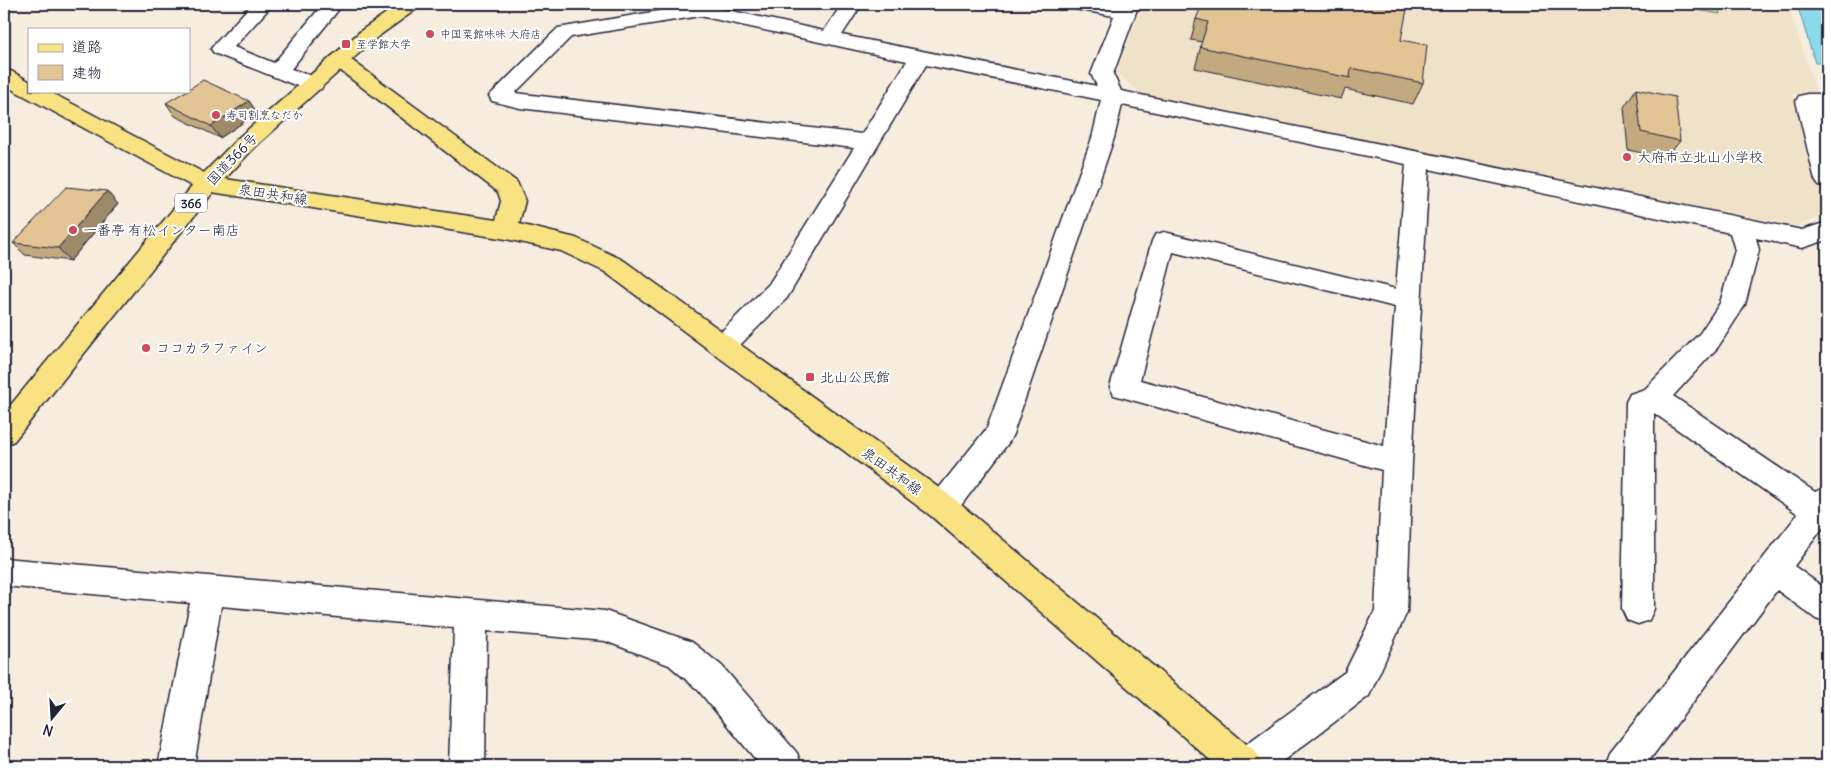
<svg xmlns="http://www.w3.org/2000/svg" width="1831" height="770" font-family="Delius,'Klee One',sans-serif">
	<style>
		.built { fill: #f0e1c9 }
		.green { fill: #bfdb93; stroke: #707e67 }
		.water { fill: #8bd9e9; stroke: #6190a3 }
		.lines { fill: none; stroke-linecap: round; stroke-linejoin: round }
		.minor-casing { stroke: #22223b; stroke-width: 3 }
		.major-casing { stroke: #22223b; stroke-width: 3 }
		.highway-casing { stroke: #22223b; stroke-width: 3 }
		.minor { fill: #fff; fill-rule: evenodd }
		.major { fill: #f8e281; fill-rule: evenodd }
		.highway { fill: #f8e281; fill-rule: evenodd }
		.wall { fill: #c2a980; stroke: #22223b }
		.shaded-wall { fill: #9e8968; stroke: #22223b }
		.building { fill: #e2c495; stroke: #22223b }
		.poi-dot { fill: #d1495b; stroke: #fff; stroke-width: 2 }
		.labels { text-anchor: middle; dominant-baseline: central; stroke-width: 4; stroke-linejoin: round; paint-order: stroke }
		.far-poi-label { font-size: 11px; fill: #22223b; stroke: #fff; text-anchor: start }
		.shield { fill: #fff; stroke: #646476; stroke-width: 1 }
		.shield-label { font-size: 12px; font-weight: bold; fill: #22223b }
		.poi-label { font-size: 14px; fill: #22223b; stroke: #fff; text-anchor: start }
		.street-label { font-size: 14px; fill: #22223b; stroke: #fff }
	</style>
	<rect width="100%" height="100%" fill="#f6eddf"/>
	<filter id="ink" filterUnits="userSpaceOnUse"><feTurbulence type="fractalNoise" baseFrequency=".02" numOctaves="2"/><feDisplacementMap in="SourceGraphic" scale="10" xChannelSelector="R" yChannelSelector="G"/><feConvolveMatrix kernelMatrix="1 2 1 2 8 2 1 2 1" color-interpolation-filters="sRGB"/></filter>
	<g filter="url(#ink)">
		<!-- built -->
		<polygon class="built" points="1143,4 1788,4 1816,92 1792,94 1826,215 1796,226 1148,99 1116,73"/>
		<!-- green -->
		<polygon class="green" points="1663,4 1718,4 1720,14"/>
		<!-- water -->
		<polygon class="water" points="1797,4 1827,4 1827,63 1815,63"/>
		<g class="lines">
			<!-- minor casing -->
			<g class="minor-casing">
				<g id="minor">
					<polygon points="252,4 273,4 234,47 274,63 323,4 343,4 291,69 321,79 324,84 321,89 313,91 305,89 214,53 211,49 214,45"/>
					<path d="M700 4 824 31 842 4H862L842 35 1097 86 1091 74 1114 16 1070 8 1067 4H1139L1113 74 1121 91 1802 230 1827 222V240L1802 248 1756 238 1759 250 1745 305 1718 347 1673 396 1815 492 1827 486V522L1794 566 1827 590V623L1816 619 1777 590 1645 766H1605L1610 753 1798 514 1654 413V609L1649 620 1638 624 1627 620 1622 609 1626 402 1630 394 1645 389 1700 333 1720 303 1735 250 1730 233 1429 169 1412 462 1407 612 1369 696 1276 766H1229L1234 753 1345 672 1375 611 1382 470 1114 395 1110 387 1152 241 1155 235 1164 232 1396 289 1406 164 1122 105 1114 138 1013 434 1009 442 953 516 942 520 931 516 927 507 931 498 987 428 1092 138 1101 100 926 65 787 298 732 353 723 356 714 353 710 346 714 339 769 284 854 148 520 108 492 101 489 96 558 28ZM700 16 907 61 862 134 515 93 571 37ZM1173 252 1395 307 1384 446 1140 380Z"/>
					<polygon points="1807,94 1827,94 1827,108 1820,108 1827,137 1827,188 1819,186 1815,180 1796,101 1799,96"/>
					<polygon points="4,558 605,611 692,642 722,666 797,753 802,766 761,766 698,690 669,665 605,641 487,631 485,766 449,766 454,628 221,606 194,766 158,766 190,603 4,586"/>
				</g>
			</g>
			<!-- major casing -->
			<g class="major-casing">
				<polygon id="major" points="339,54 346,56 517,182 525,201 519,224 576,238 623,260 953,498 1257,753 1262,766 1217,766 931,516 605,272 561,251 506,239 199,190 4,85 4,70 11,71 29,81 29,91 48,91 212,177 496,220 501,201 498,192 332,64 329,60 332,56"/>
			</g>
			<!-- highway casing -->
			<g class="highway-casing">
				<polygon id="highway" points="399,4 421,4 418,8 376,38 253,149 215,190 14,441 4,445 4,413 199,178 237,139 362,30"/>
			</g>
			<!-- minor -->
			<use href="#minor" class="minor"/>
			<!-- major -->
			<use href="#major" class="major"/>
			<!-- highway -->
			<use href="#highway" class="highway"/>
		</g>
		<!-- wall -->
		<g class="wall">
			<polygon points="1196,19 1401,40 1423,83 1413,104 1345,89 1341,99 1195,68 1202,42 1191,40"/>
			<polygon points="1636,89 1680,141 1666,158 1628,150 1624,107"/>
			<polygon points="249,101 257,113 220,138 175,116 166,103"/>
			<polygon points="118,204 70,261 25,255 13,243"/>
		</g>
		<!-- shaded-wall -->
		<g class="shaded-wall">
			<polygon points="249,101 257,113 220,138 211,126"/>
			<polygon points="107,191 118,204 70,261 58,248"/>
		</g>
		<!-- building -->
		<g class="building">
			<polygon points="1202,4 1408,4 1401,40 1427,45 1423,83 1351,68 1350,78 1200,47 1208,22 1196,19"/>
			<polygon points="203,80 249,101 211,126 166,103 186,91 189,91 189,89"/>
			<polygon points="1636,89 1675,97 1680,141 1641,132"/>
			<polygon points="66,187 107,191 58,248 13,243"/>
		</g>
	</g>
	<!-- markers -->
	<g class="poi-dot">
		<circle cx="430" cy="34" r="5"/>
		<rect x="341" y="39" width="10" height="10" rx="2.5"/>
		<circle cx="216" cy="115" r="5"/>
		<circle cx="1627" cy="157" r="5"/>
		<circle cx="73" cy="230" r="5"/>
		<circle cx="146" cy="348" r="5"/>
		<rect x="805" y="372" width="10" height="10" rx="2.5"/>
	</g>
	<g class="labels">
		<!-- far-poi labels -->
		<g class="far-poi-label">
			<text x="440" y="34">中国菜館味味 大府店</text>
			<text x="356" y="44">至学館大学</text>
			<text x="226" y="115">寿司割烹なだか</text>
		</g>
		<!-- shield labels -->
		<rect class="shield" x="175" y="193.5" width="32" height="19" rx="4"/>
		<g class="shield-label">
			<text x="191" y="203">366</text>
		</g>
		<!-- poi labels -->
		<g class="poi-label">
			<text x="1637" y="157">大府市立北山小学校</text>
			<text x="83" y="230">一番亭 有松インター南店</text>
			<text x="156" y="348">ココカラファイン</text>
			<text x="820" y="377">北山公民館</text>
		</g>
		<!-- street labels -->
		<g class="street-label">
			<text transform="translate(232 159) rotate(-46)">国道366号</text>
			<text transform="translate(273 194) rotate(9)">泉田共和線</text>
			<text transform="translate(892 471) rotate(36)">泉田共和線</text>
		</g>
	</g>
	<!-- margin -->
	<rect width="1831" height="770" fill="none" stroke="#fff" stroke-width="20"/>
	<rect x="10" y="10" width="1811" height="750" fill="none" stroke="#22223b" stroke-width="2" filter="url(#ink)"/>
	<!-- legend -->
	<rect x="28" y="28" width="162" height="65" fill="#ffffff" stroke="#a7a7b1"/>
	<rect x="38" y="44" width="25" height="8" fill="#f8e281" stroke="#a7a7b1"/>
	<text x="72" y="52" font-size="15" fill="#22223b">道路</text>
	<rect x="38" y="65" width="25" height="15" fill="#e2c495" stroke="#a7a7b1"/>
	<text x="72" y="78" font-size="15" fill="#22223b">建物</text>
	<!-- north arrow -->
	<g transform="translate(52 718) rotate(198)" stroke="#ffffff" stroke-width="4" paint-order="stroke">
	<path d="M0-4L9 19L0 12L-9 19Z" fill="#22223b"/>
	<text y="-8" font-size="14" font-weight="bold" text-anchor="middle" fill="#22223b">N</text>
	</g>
</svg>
